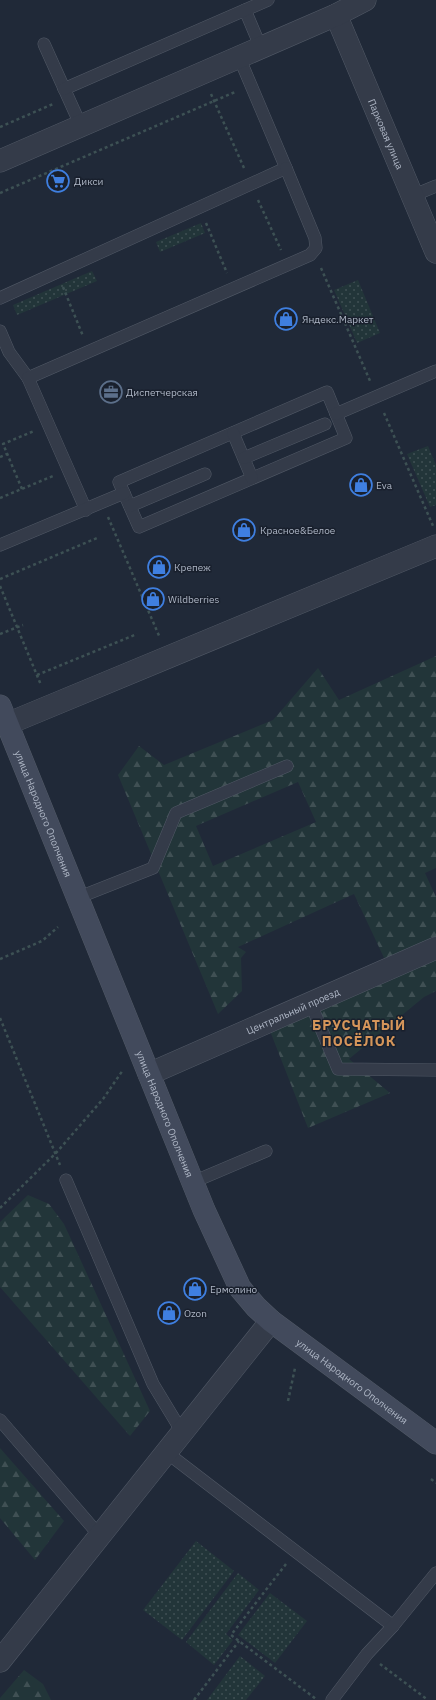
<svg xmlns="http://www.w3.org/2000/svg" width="436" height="1700" font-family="'IBM Plex Sans',sans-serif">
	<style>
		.grass { fill: url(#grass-dots) }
		.forest { fill: url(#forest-firs); fill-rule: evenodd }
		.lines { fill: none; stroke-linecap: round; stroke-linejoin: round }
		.service-casing { stroke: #515966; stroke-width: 13 }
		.minor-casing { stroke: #515966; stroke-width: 23 }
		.tertiary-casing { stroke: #515966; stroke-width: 23 }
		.secondary-casing { stroke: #515966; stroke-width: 23 }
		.path { stroke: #3d5154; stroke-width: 2.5; stroke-dasharray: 3 3; stroke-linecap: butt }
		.service { stroke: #343b49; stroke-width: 12 }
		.minor { stroke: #343b49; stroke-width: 22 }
		.tertiary { stroke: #343b49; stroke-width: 22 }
		.secondary { stroke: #424a5c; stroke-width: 22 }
		.labels { text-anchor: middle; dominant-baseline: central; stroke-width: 3; stroke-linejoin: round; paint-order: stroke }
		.street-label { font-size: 10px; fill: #aeb6c5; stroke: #19202d }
		.poi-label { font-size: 10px; fill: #aeb6c5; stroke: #19202d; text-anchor: start }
		.district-label { font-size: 14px; font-weight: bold; letter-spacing: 1px; fill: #d4955a; stroke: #19202d }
	</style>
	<defs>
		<pattern id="grass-dots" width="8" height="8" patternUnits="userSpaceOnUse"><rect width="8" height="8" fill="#223539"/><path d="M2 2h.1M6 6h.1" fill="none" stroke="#405054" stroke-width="1.8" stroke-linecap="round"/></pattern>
		<pattern id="forest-firs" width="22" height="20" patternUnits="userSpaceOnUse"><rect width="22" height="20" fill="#223539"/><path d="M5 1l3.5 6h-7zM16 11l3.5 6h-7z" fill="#405054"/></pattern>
	</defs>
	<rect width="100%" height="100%" fill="#202938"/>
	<!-- grass -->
	<g class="grass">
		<polygon points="201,223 205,233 160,252 156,242"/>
		<polygon points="92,271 97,281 17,315 13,305"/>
		<polygon points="358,280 380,333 357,343 334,290"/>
		<polygon points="428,446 436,465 436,505 430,507 407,454"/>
		<polygon points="196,1541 234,1571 182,1640 143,1610"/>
		<polygon points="238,1573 259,1590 226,1634 233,1640 214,1665 186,1642"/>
		<polygon points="270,1593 307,1621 275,1663 238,1635"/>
		<polygon points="240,1656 265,1676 246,1700 207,1700"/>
	</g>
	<!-- forest -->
	<g class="forest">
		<path d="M436 656V868L425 873 436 897V991L424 997 349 1059 390 1093 308 1128 270 1031 394 979 354 894 238 947 246 952 241 958 242 991 218 1014 118 775 139 746 164 765 273 720 318 668 339 700ZM298 782 316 822 213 866 196 826Z"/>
		<polygon points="28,1195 49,1204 64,1224 150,1411 130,1436 0,1287 0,1222"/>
		<polygon points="0,1448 64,1521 35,1560 0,1518"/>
		<polygon points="24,1670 43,1684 51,1700 0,1700 0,1698"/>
	</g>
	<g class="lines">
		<!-- service casing -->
		<g class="service-casing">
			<g id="service">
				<polyline points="245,10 261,48"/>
				<polyline points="44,44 81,126"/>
				<polyline points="64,89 268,0"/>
				<polyline points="412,196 436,186"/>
				<polyline points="0,298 286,168 239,57"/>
				<polyline points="0,331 9,352 28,378"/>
				<polygon points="327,392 346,438 139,527 119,482"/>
				<polyline points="336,414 436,371"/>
				<polyline points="233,433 252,478"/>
				<polyline points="244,458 325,424"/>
				<polyline points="130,506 205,474"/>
				<polyline points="86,510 28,378 310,255 316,248 315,238 286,168"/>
				<polyline points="0,545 124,493"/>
				<polyline points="77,898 153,868 176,813 287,766"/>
				<polyline points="310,1002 338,1069 436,1070"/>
				<polyline points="66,1180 153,1384 182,1432"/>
				<polyline points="193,1182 266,1151"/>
				<polyline points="0,1420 99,1535"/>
				<polyline points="166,1452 393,1626"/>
				<polyline points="332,1700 367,1654 393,1626 436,1573"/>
			</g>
		</g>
		<!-- minor casing -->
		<g class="minor-casing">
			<g id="minor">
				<path id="s1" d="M336 15 436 252"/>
				<polyline points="0,161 336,15 365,0"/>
				<polyline points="7,724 436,546"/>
				<path id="s2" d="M149 1074 436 948"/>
			</g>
		</g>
		<!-- tertiary casing -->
		<g class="tertiary-casing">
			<polyline id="tertiary" points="0,1661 271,1321"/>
		</g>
		<!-- secondary casing -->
		<g class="secondary-casing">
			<g id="secondary">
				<path id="s3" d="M0 706 204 1210 240 1288 256 1307 271 1321 436 1443"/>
			</g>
		</g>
		<!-- path -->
		<g class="path">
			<polyline points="211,94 244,168"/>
			<polyline points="0,127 53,104"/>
			<polyline points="0,193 235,92"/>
			<polyline points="258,200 281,250"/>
			<polyline points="206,223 227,273"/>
			<polyline points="321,268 370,381"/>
			<polyline points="63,287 83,336"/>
			<polyline points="384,413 433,526"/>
			<polyline points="0,457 7,454"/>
			<polyline points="22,489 3,444 34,431"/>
			<polyline points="0,498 53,476"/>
			<polyline points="108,517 160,638"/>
			<polyline points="0,579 97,538"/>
			<polyline points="0,586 41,685"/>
			<polyline points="0,634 23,625"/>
			<polyline points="37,675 137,634"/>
			<polyline points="0,959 42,941 58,927"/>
			<polyline points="0,1018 60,1165"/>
			<polyline points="0,1208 56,1153 103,1099 123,1070"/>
			<polyline points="288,1401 295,1368"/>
			<polyline points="431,1479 436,1483"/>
			<polyline points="286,1564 231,1635 316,1699"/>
			<polyline points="380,1664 428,1700"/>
			<polyline points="194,1700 239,1641"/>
		</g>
		<!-- service -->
		<use href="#service" class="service"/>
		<!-- minor -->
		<use href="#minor" class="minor"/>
		<!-- tertiary -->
		<use href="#tertiary" class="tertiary"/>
		<!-- secondary -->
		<use href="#secondary" class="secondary"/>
	</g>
	<!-- icons -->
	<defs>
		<g id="supermarket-ring" transform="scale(1.15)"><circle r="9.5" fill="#19202d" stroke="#3f7fe0" stroke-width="1.5"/><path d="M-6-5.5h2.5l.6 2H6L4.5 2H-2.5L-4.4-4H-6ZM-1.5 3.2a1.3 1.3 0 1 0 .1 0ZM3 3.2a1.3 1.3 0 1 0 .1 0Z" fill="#3f7fe0"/></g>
		<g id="shop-ring" transform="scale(1.15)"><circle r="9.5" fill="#19202d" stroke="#3f7fe0" stroke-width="1.5"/><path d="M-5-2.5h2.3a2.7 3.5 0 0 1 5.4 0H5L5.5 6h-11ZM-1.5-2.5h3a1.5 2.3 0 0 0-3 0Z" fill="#3f7fe0"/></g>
		<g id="office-ring" transform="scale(1.15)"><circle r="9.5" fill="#19202d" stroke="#5c6f8a" stroke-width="1.5"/><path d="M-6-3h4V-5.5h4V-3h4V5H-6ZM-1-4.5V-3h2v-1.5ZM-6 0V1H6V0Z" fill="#5c6f8a"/></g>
	</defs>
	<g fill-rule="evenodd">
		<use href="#supermarket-ring" x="58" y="181"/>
		<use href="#shop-ring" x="286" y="319"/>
		<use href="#office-ring" x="111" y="392"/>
		<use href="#shop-ring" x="361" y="485"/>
		<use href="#shop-ring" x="244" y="530"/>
		<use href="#shop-ring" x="159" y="567"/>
		<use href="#shop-ring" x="153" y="599"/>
		<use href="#shop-ring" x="195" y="1289"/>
		<use href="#shop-ring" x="169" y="1313"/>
	</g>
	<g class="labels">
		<!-- street labels -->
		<g class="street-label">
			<text stroke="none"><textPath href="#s1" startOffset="129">Парковая улица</textPath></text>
			<text stroke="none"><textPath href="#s3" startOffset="116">улица Народного Ополчения</textPath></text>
			<text stroke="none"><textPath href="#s2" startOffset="157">Центральный проезд</textPath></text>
			<text stroke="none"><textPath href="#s3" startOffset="440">улица Народного Ополчения</textPath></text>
			<text stroke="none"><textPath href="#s3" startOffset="776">улица Народного Ополчения</textPath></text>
		</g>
		<!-- poi labels -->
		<g class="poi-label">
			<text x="74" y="181">Дикси</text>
			<text x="302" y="319">Яндекс.Маркет</text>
			<text x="126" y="392">Диспетчерская</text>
			<text x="376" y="485">Eva</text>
			<text x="260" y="530">Красное&amp;Белое</text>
			<text x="174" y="567">Крепеж</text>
			<text x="168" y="599">Wildberries</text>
			<text x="210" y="1289">Ермолино</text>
			<text x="184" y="1313">Ozon</text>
		</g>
		<!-- district labels -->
		<g class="district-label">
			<text x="359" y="1025">БРУСЧАТЫЙ<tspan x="359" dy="16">ПОСЁЛОК</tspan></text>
		</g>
	</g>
</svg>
